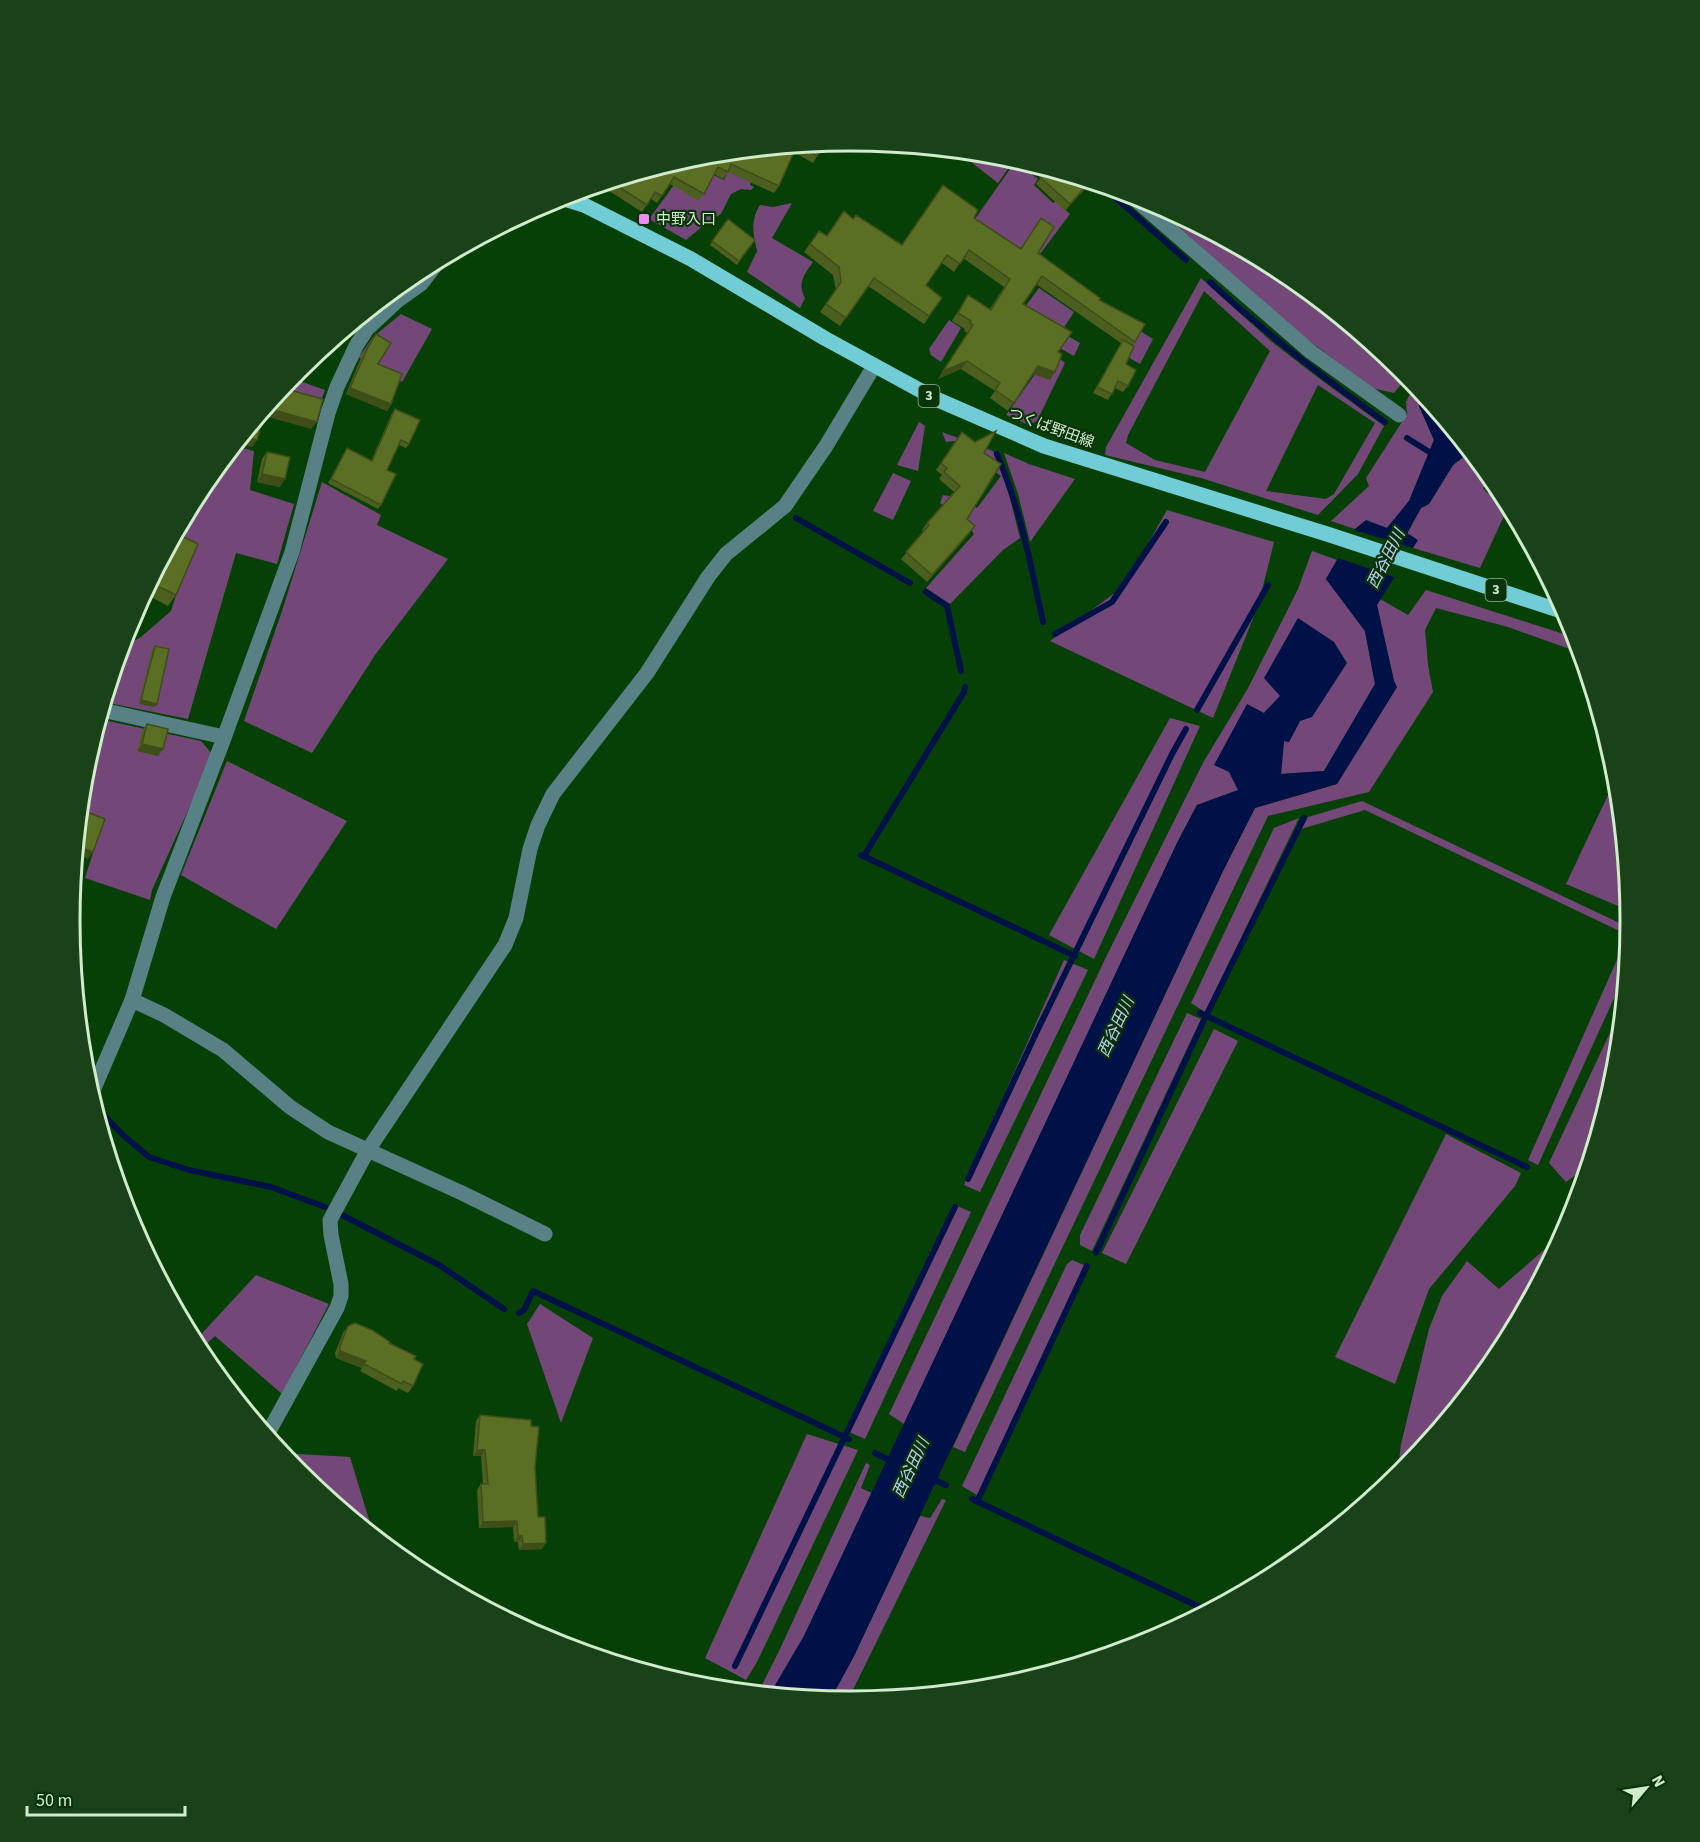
<svg xmlns="http://www.w3.org/2000/svg" width="1700" height="1842" font-family="'Source Sans 3','Noto Sans JP',sans-serif">
	<style>
		.green { fill: #734878; fill-rule: evenodd }
		.water { fill: #001147 }
		.pier { fill: #064007 }
		.lines { fill: none; stroke-linecap: round; stroke-linejoin: round }
		.stream { stroke: #001147; stroke-width: 6 }
		.minor { stroke: #578185; stroke-width: 15 }
		.major { stroke: #71cdd5; stroke-width: 15 }
		.wall { fill: #4d5f1f }
		.shaded-wall { fill: #3f4d19 }
		.building { fill: #5a6e24; stroke: #3f4d19; stroke-width: 1.5 }
		.poi-dot { fill: #ed8cf9; stroke: #0a3309; stroke-width: 2 }
		.labels { text-anchor: middle; dominant-baseline: central; stroke-width: 4.5; stroke-linejoin: round; paint-order: stroke }
		.shield { fill: #0a3309; stroke: #95b492; stroke-width: 1.5 }
		.shield-label { font-size: 14px; font-weight: bold; fill: #d0eccd }
		.poi-label { font-size: 15px; fill: #d0eccd; stroke: #0a3309; text-anchor: start }
		.street-label { font-size: 15px; fill: #d0eccd; stroke: #0a3309 }
		.water-label { font-size: 16px; font-style: italic; fill: #bacdf1; stroke: #0a3309 }
		.rim { fill: none; stroke: #d0eccd; stroke-width: 3 }
	</style>
	<rect width="100%" height="100%" fill="#064007"/>
	<!-- green -->
	<g class="green">
		<polygon points="972,152 1003,155 1015,159 998,183 966,158"/>
		<polygon points="1017,159 1026,162 1023,168 1038,179 1034,185 1053,203 1056,201 1070,214 1034,262 975,219"/>
		<polygon points="688,166 703,170 724,180 729,169 752,180 750,185 754,187 751,190 741,189 731,194 721,214 704,225 686,240 649,219"/>
		<polygon points="1147,199 1284,272 1402,369 1408,376 1394,393 1372,388 1291,327"/>
		<path d="M792 203 772 238 813 262C804 275 797 283 805 298L800 308 747 272 757 251C753 233 750 221 760 205L773 207Z"/>
		<path d="M1201 278 1272 342 1320 379 1384 426 1358 474 1318 515 1201 478 1105 455 1106 447ZM1204 291 1270 351 1205 472 1155 460 1126 443 1128 435ZM1318 385 1375 423 1334 494 1326 499 1266 491Z"/>
		<polygon points="1039,288 1074,312 1061,332 1080,343 1074,356 1054,345 1022,311"/>
		<polygon points="1083,295 1153,339 1140,364 1126,356 1140,332"/>
		<polygon points="401,314 432,329 402,382 359,357 373,337"/>
		<polygon points="949,320 961,328 941,362 931,355 929,349"/>
		<polygon points="1058,357 1065,363 1037,421 1029,425 1006,415 1045,360"/>
		<polygon points="292,376 294,379 325,390 320,403 277,394"/>
		<polygon points="1415,384 1423,394 1419,406 1434,440 1409,501 1387,528 1366,521 1355,529 1331,521 1369,486 1366,478 1407,414 1406,402"/>
		<polygon points="919,422 925,426 918,471 897,465"/>
		<polygon points="1055,425 1095,439 1093,447 1050,434 1050,426"/>
		<polygon points="942,432 993,451 1007,486 1020,538 1003,550 950,604 926,588 974,534 968,525 940,503 943,495 956,497 977,508 1001,476 955,441 946,442"/>
		<polygon points="234,446 254,451 250,490 294,504 277,564 236,553 188,719 104,702 121,648 141,637 171,611 193,542 177,532 201,487"/>
		<polygon points="1004,453 1029,464 1075,479 1030,542 1018,494"/>
		<polygon points="1466,455 1477,460 1491,478 1483,488 1487,493 1502,495 1509,505 1480,568 1413,548 1407,534 1421,508 1429,504 1453,465"/>
		<polygon points="893,473 911,481 893,520 873,511"/>
		<polygon points="322,482 381,515 377,525 448,559 375,655 312,753 244,721 282,611"/>
		<polygon points="1167,510 1274,542 1258,606 1213,718 1050,641 1124,586"/>
		<polygon points="1312,551 1337,560 1326,579 1365,631 1375,684 1324,771 1281,774 1284,741 1289,742 1300,721 1280,696 1215,765 1229,771 1239,790 1197,805 1177,843 904,1424 889,1414 1107,955 1204,761 1247,690 1283,619 1298,589"/>
		<polygon points="1426,590 1576,638 1581,653 1508,627 1436,608 1425,630 1428,665 1433,692 1369,792 1268,816 965,1452 953,1447 1223,871 1255,808 1337,784 1397,687 1394,681 1377,605 1380,599 1408,615"/>
		<polygon points="1170,718 1200,726 1094,959 1049,935"/>
		<polygon points="99,719 201,741 213,755 152,890 150,900 85,878 102,824 83,819 87,807 81,804 84,773 86,773 99,726 97,725"/>
		<polygon points="227,761 347,821 276,929 181,875"/>
		<polygon points="1617,776 1630,911 1566,884"/>
		<polygon points="1362,801 1630,928 1626,972 1538,1165 1528,1160 1628,935 1365,810 1301,829 1308,817"/>
		<polygon points="1299,818 1205,1012 1191,1003 1274,828"/>
		<polygon points="1064,960 1088,970 980,1192 964,1185"/>
		<polygon points="1622,1007 1616,1074 1588,1166 1566,1182 1549,1163"/>
		<polygon points="1187,1013 1201,1019 1092,1251 1080,1245 1080,1235"/>
		<polygon points="1214,1029 1238,1041 1126,1264 1102,1253"/>
		<polygon points="1446,1134 1521,1173 1515,1186 1429,1289 1395,1384 1335,1357"/>
		<polygon points="955,1205 971,1212 865,1439 847,1431"/>
		<polygon points="1566,1231 1499,1355 1397,1478 1401,1444 1429,1329 1442,1296 1467,1261 1499,1289"/>
		<polygon points="1072,1260 1084,1265 977,1495 962,1486 1067,1264"/>
		<polygon points="256,1275 329,1304 282,1394 215,1336 199,1351 194,1342"/>
		<polygon points="540,1304 593,1338 561,1423 527,1324"/>
		<polygon points="807,1434 858,1450 757,1662 746,1680 705,1658"/>
		<polygon points="281,1453 350,1457 374,1536 298,1473"/>
		<polygon points="866,1463 870,1465 861,1488 872,1493 804,1636 770,1694 758,1693 780,1649"/>
		<polygon points="942,1499 946,1500 847,1702 830,1700 854,1656 920,1516 930,1518"/>
	</g>
	<!-- water -->
	<polygon class="water" points="1423,394 1477,460 1466,455 1453,465 1429,504 1421,508 1407,533 1418,540 1377,605 1394,681 1397,687 1337,784 1255,808 1223,871 854,1656 830,1700 770,1694 804,1636 1177,843 1197,805 1238,790 1229,772 1214,765 1247,704 1264,713 1280,696 1264,678 1298,618 1334,642 1347,663 1312,717 1300,721 1289,742 1284,741 1281,774 1324,771 1375,684 1365,631 1326,579 1355,529 1366,520 1387,528 1409,501 1434,440 1419,406"/>
	<!-- pier -->
	<polygon class="pier" points="1351,529 1416,549 1397,578 1335,557"/>
	<g class="lines">
		<!-- stream -->
		<g class="stream">
			<polyline points="1101,185 1186,260"/>
			<path d="M1210 282C1265 333 1324 378 1385 422"/>
			<polyline points="1407,438 1434,455"/>
			<path d="M997 454C1020 508 1031 565 1043 622"/>
			<polyline points="796,518 910,583"/>
			<polyline points="926,592 947,606 961,671"/>
			<polyline points="1055,634 1112,602 1166,522"/>
			<polyline points="1197,710 1268,585"/>
			<polyline points="861,855 1075,956"/>
			<polyline points="864,856 964,692 965,687"/>
			<polyline points="1200,1013 1527,1167"/>
			<polyline points="94,1105 123,1135 149,1157 189,1170 271,1187 325,1207"/>
			<polyline points="968,1179 1039,1027 1172,754 1186,729"/>
			<polyline points="342,1215 439,1265 504,1309"/>
			<polyline points="1096,1253 1206,1016 1304,818"/>
			<polyline points="519,1313 524,1310 533,1291 849,1439"/>
			<polyline points="875,1453 893,1462"/>
			<polyline points="933,1479 946,1485"/>
			<polyline points="972,1499 1208,1611"/>
			<polyline points="977,1502 1087,1266"/>
			<polyline points="735,1666 955,1207"/>
			<polyline points="723,1689 724,1687"/>
		</g>
		<!-- minor -->
		<g class="minor">
			<polyline points="1128,193 1311,352 1399,415"/>
			<polyline points="102,710 224,737"/>
			<polyline points="132,1000 164,1015 223,1050 290,1107 328,1132 462,1193 545,1234"/>
			<polyline points="91,1095 132,1000 163,897 221,746 292,552 328,413 337,387 356,346 367,329 397,301 421,284 441,258"/>
			<polyline points="267,1435 337,1308 341,1296 341,1284 331,1235 330,1220 368,1150 505,945 516,918 530,849 538,825 553,794 647,673 708,577 726,554 785,506 826,446 874,366"/>
		</g>
		<!-- major -->
		<polyline class="major" points="558,197 584,205 691,259 826,339 936,399 1044,446 1327,534 1567,613"/>
	</g>
	<!-- wall -->
	<g class="wall">
		<polygon points="825,143 813,163 794,152 779,186 774,193 728,172 723,179 714,174 699,201 670,184 657,203 651,199 642,212 614,194 598,185 698,155"/>
		<polygon points="1035,165 1090,182 1065,211 1036,184 1044,173"/>
		<polygon points="974,218 1021,249 1038,253 1099,300 1135,342 1133,345 1126,364 1128,386 1123,392 1115,388 1108,400 1093,393 1121,343 1036,284 1023,304 1058,352 1050,380 1033,374 1008,411 990,398 995,391 961,369 938,379 968,333 964,331 965,329 952,321 968,295 990,309 1004,287 963,258 954,272 942,263 926,285 942,298 924,324 868,286 840,326 820,312 836,290 833,275 804,252 819,231 827,236 853,219 901,245"/>
		<polygon points="728,219 755,240 737,265 710,245"/>
		<polygon points="376,334 378,364 391,404 387,411 346,394 363,353"/>
		<polygon points="395,409 409,444 406,448 399,445 387,470 381,505 378,509 328,483 347,448 371,461 392,413"/>
		<polygon points="957,439 984,453 967,519 970,533 927,582 901,559 924,532 922,530 927,523 954,492 939,479 942,475 936,470"/>
		<polygon points="267,452 280,487 257,482 262,459"/>
		<polygon points="176,533 176,595 168,606 146,594 153,576"/>
		<polygon points="155,646 157,704 154,707 139,704 152,650"/>
		<polygon points="147,724 163,749 158,756 137,751 142,731"/>
		<polygon points="348,1326 389,1343 414,1359 413,1386 408,1393 398,1388 397,1391 360,1371 362,1368 336,1358 335,1353 343,1333"/>
		<polygon points="480,1415 531,1426 535,1467 538,1517 542,1549 519,1550 518,1542 514,1542 513,1527 479,1528 477,1490 481,1484 483,1484 481,1456 473,1456 476,1421"/>
	</g>
	<!-- shaded-wall -->
	<g class="shaded-wall">
		<polygon points="1090,182 1086,188 1065,211 1070,204"/>
		<polygon points="967,361 961,369 938,379 943,371"/>
		<polygon points="1038,366 1055,372 1050,380 1033,374"/>
		<polygon points="350,388 391,404 387,411 346,394"/>
		<polygon points="266,408 317,422 311,429 261,415"/>
		<polygon points="242,436 257,440 252,447 237,443"/>
		<polygon points="262,474 285,479 280,487 257,482"/>
		<polygon points="975,526 970,533 927,582 932,575"/>
		<polygon points="141,700 157,704 154,707 139,704"/>
		<polygon points="142,744 163,749 158,756 137,751"/>
		<polygon points="85,764 89,766 84,773 84,768"/>
		<polygon points="76,846 93,852 88,859 76,855"/>
		<polygon points="340,1351 366,1361 362,1368 336,1358"/>
		<polygon points="477,1450 485,1450 481,1456 473,1456"/>
		<polygon points="517,1521 513,1527 479,1528 483,1522"/>
		<polygon points="518,1536 522,1536 518,1542 514,1542"/>
		<polygon points="546,1543 542,1549 519,1550 523,1544"/>
	</g>
	<!-- building -->
	<g class="building">
		<polygon points="825,143 817,156 798,145"/>
		<polygon points="797,145 779,186 731,164 728,172 718,167 704,194 674,177 662,196 655,192 647,205 619,187 609,182 698,155"/>
		<polygon points="1048,169 1090,182 1070,204 1040,177"/>
		<polygon points="943,185 978,210 974,218 1021,249 1041,218 1054,227 1038,253 1100,298 1099,300 1145,324 1135,342 1042,276 1023,304 1072,332 1058,352 1062,354 1055,372 1038,366 1014,403 995,390 1000,383 967,361 943,371 973,325 970,323 971,321 958,313 968,295 991,310 1010,279 969,250 960,264 947,255 926,285 942,298 929,316 874,278 846,318 826,304 841,282 839,267 810,244 819,231 827,236 844,211 853,219 856,215 902,245"/>
		<polygon points="728,219 755,240 739,261 712,241"/>
		<polygon points="376,334 391,343 378,364 402,374 391,404 350,388 368,347"/>
		<polygon points="1123,340 1134,346 1126,364 1136,370 1128,386 1118,381 1112,394 1097,387"/>
		<polygon points="282,388 323,399 317,422 266,408 257,440 242,436"/>
		<polygon points="395,409 420,420 409,444 401,440 387,470 396,474 381,505 331,479 347,448 372,461"/>
		<polygon points="996,431 984,453 1001,464 967,519 975,526 932,575 906,552 929,525 927,523 960,486 944,472 947,468 941,463 962,432 975,442"/>
		<polygon points="267,452 290,457 285,479 262,474"/>
		<polygon points="176,533 198,544 176,595 153,584 161,566 159,565"/>
		<polygon points="155,646 169,649 157,704 141,700"/>
		<polygon points="99,720 101,721 89,766 85,764"/>
		<polygon points="147,724 168,729 163,749 142,744"/>
		<polygon points="81,798 88,801 84,811 105,819 93,852 76,846"/>
		<polygon points="355,1323 372,1330 390,1342 389,1343 416,1356 414,1359 423,1364 413,1386 403,1381 402,1384 364,1364 366,1361 340,1351 340,1346 348,1326"/>
		<polygon points="480,1415 531,1420 531,1426 539,1427 535,1467 538,1517 545,1517 546,1543 523,1544 522,1536 518,1536 517,1521 483,1522 481,1484 488,1484 485,1450 477,1450"/>
	</g>
	<!-- markers -->
	<rect class="poi-dot" x="638" y="213" width="12" height="12" rx="3"/>
	<g class="labels">
		<!-- shield labels -->
		<g class="shield">
			<rect x="918.5" y="385" width="21" height="22" rx="4.5"/>
			<rect x="1485.5" y="579" width="21" height="22" rx="4.5"/>
		</g>
		<g class="shield-label">
			<text x="929" y="396">3</text>
			<text x="1496" y="590">3</text>
		</g>
		<!-- poi labels -->
		<g class="poi-label">
			<text x="656" y="219">中野入口</text>
		</g>
		<!-- street labels -->
		<g class="street-label">
			<text transform="translate(1051 428) rotate(20)">つくば野田線</text>
		</g>
		<!-- water labels -->
		<g class="water-label">
			<text transform="translate(1386 559) rotate(-63)">西谷田川</text>
			<text transform="translate(1116 1027) rotate(-65)">西谷田川</text>
			<text transform="translate(911 1468) rotate(-65)">西谷田川</text>
		</g>
	</g>
	<!-- crop -->
	<path d="M0 0H1700V1842H0ZM80 921a770 770 0 1 1 1540 0a770 770 0 1 1-1540 0Z" fill="#1a4219" fill-rule="evenodd"/>
	<path class="rim" d="M80 921a770 770 0 1 1 1540 0a770 770 0 1 1-1540 0Z"/>
	<!-- north arrow -->
	<g transform="translate(1646 1788) rotate(61)" stroke="#0a3309" stroke-width="4.5" paint-order="stroke">
	<path d="M0-4.5L10 22L0 15L-10 22Z" fill="#d0eccd"/>
	<text y="-9" font-size="16" font-weight="bold" text-anchor="middle" fill="#d0eccd">N</text>
	</g>
	<!-- scale -->
	<path d="M27 1806v9h158v-9" fill="none" stroke="#d0eccd" stroke-width="3"/>
	<text x="36" y="1806" font-size="18" fill="#d0eccd" stroke="#0a3309" stroke-width="4.5" paint-order="stroke">50 m</text>
</svg>
